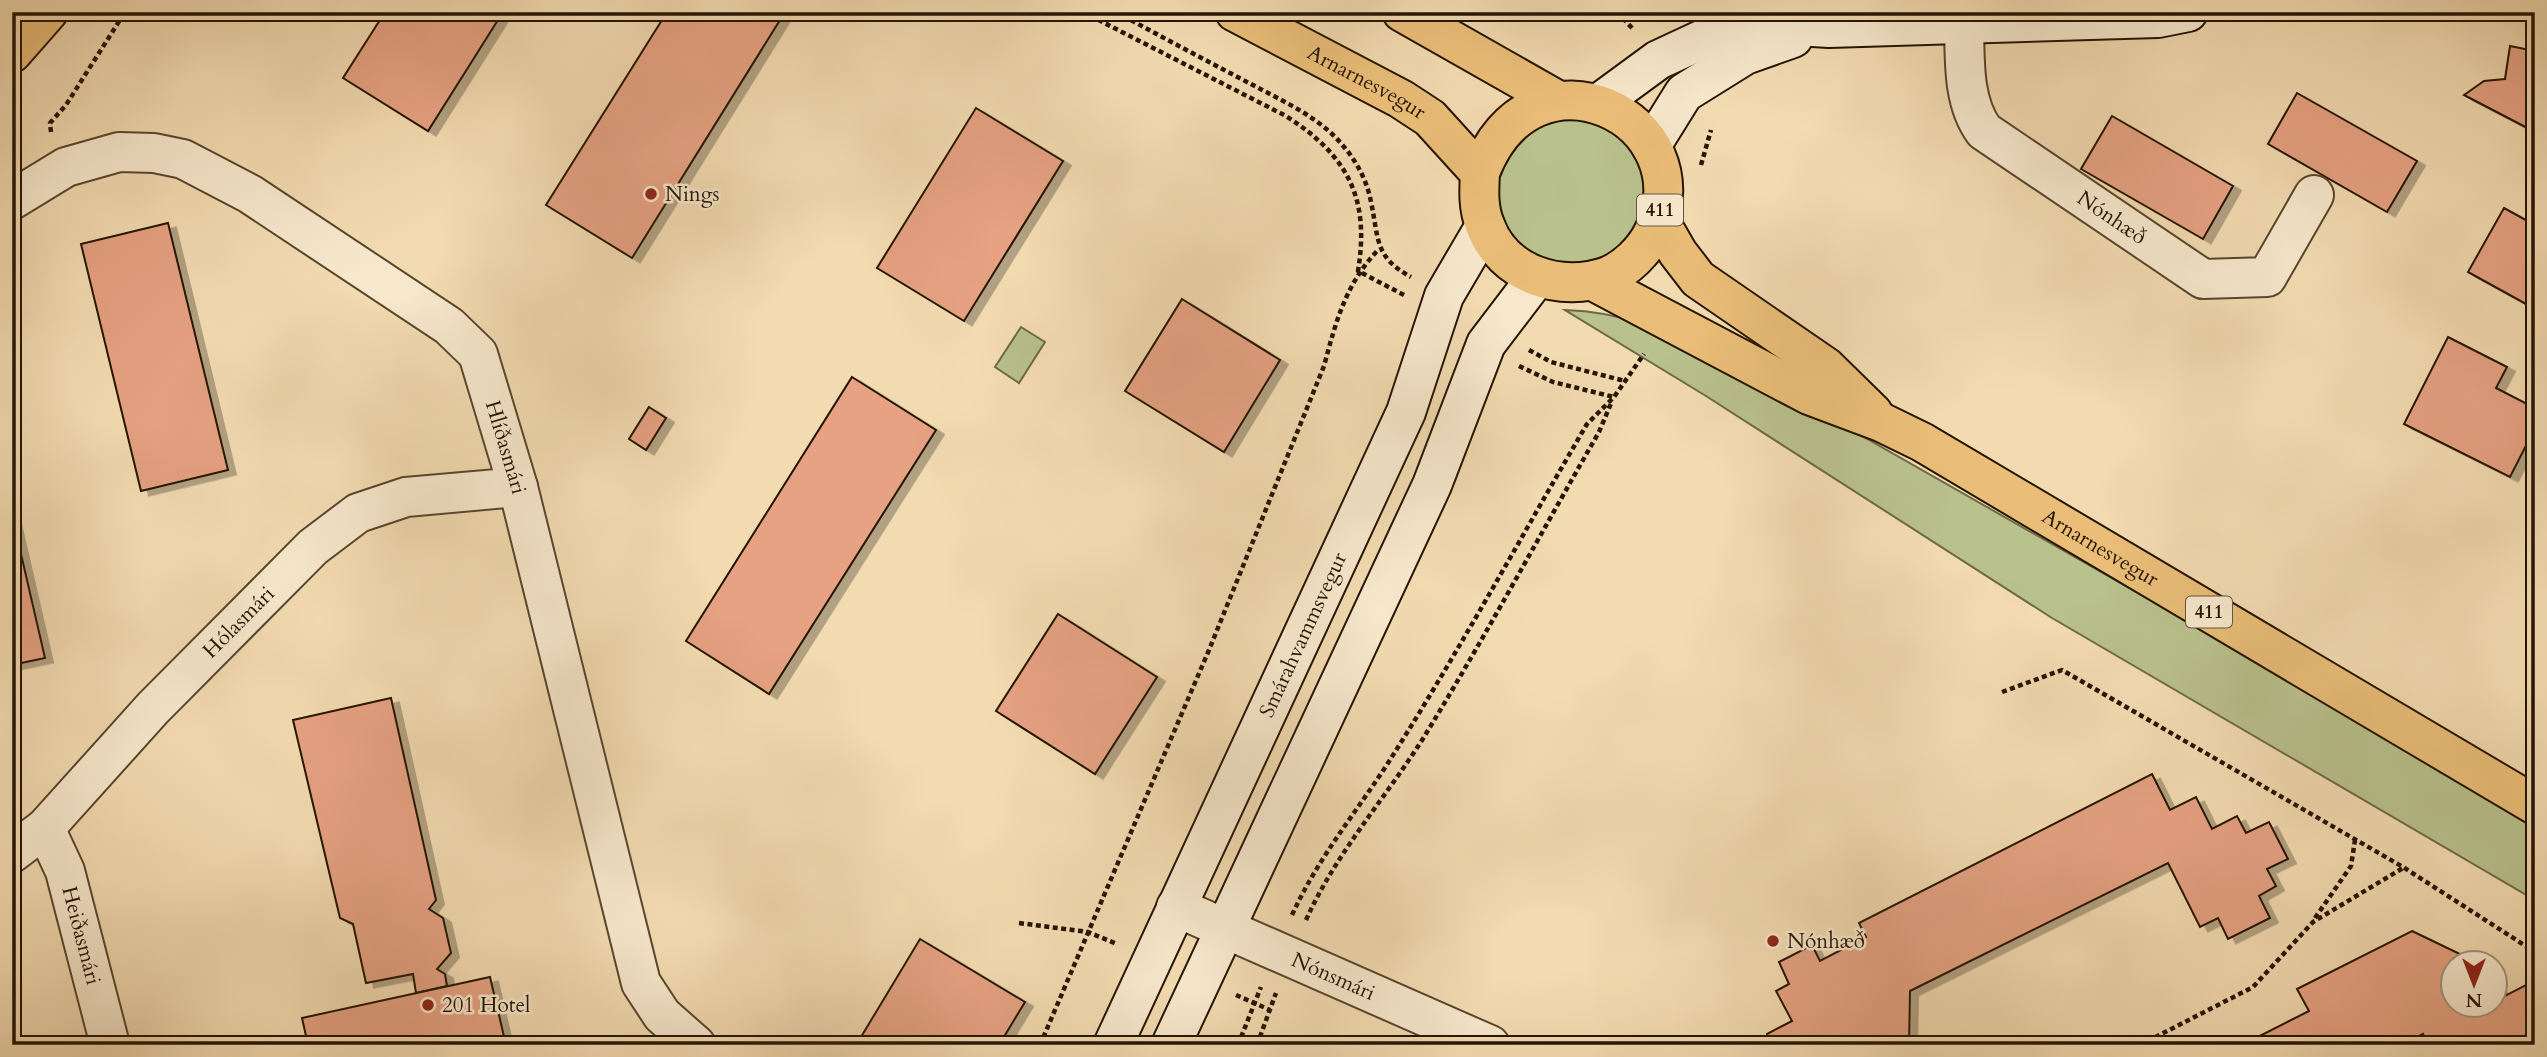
<svg xmlns="http://www.w3.org/2000/svg" width="2547" height="1057" font-family="Cardo,serif">
	<style>
		.green { fill: #b9c18d; stroke: #6e6a48; stroke-width: 2 }
		.building { fill: #e6a283; stroke: #241403; stroke-width: 2; filter: url(#shadow) }
		.lines { fill: none; stroke-linecap: round; stroke-linejoin: round }
		.street-casing { stroke: #58462e; stroke-width: 42 }
		.secondary-casing { stroke: #241403; stroke-width: 42 }
		.primary-casing { stroke: #241403; stroke-width: 42 }
		.highway-casing { stroke: #241403; stroke-width: 42 }
		.path { stroke: #241403; stroke-width: 4.5; stroke-dasharray: 5 3.5; stroke-linecap: butt }
		.street { stroke: #f7e8cc; stroke-width: 38 }
		.secondary { stroke: #f7e8cc; stroke-width: 38 }
		.primary { stroke: #eabe78; stroke-width: 38 }
		.highway { stroke: #eabe78; stroke-width: 38 }
		.poi-dot { fill: #8f2418; stroke: #f7e8cc; stroke-width: 2.5 }
		.labels { text-anchor: middle; dominant-baseline: central; stroke-width: 5; stroke-linejoin: round; paint-order: stroke }
		.shield { fill: #f7e8cc; stroke: #63543f; stroke-width: 2 }
		.shield-label { font-size: 19px; font-weight: bold; fill: #241403 }
		.street-label { font-size: 21px; fill: #241403; stroke: #f7e8cc }
		.poi-label { font-size: 21px; fill: #241403; stroke: #f7e8cc; text-anchor: start }
	</style>
	<defs>
		<filter id="shadow"><feDropShadow dx="8" dy="4.5" stdDeviation="0" flood-color="#0004"/></filter>
	</defs>
	<rect width="100%" height="100%" fill="#f3dbb1"/>
	<filter id="stains"><feTurbulence type="fractalNoise" baseFrequency=".00286" numOctaves="4"/><feColorMatrix values="0 0 0 0 .2 0 0 0 0 .09 0 0 0 0 .02 0 0 0 .5 -.17"/></filter>
	<radialGradient id="worn" r=".72"><stop offset=".6" stop-color="#630" stop-opacity="0"/><stop offset="1" stop-color="#630" stop-opacity=".3"/></radialGradient>
	<!-- green -->
	<g class="green">
		<circle cx="1571" cy="191" r="73"/>
		<path d="M1565 310C1628 312 1670 333 1727 359L2282 675 2535 825V900L2052 618 1706 396Z"/>
		<polygon points="1021,327 1045,342 1019,383 995,367"/>
	</g>
	<!-- building -->
	<g class="building">
		<polygon points="385,12 503,12 428,131 343,78"/>
		<polygon points="667,12 785,12 632,258 546,205"/>
		<polygon points="2510,46 2535,51 2535,132 2464,95 2484,81 2505,79"/>
		<polygon points="2297,93 2417,161 2387,212 2268,144"/>
		<polygon points="976,108 1063,161 964,321 877,268"/>
		<polygon points="2112,116 2233,186 2203,239 2081,169"/>
		<polygon points="2504,208 2535,225 2535,309 2468,272"/>
		<polygon points="168,223 228,470 141,491 81,244"/>
		<polygon points="1182,299 1280,360 1224,452 1125,391"/>
		<polygon points="2448,337 2507,367 2496,388 2535,408 2535,428 2510,477 2404,424"/>
		<polygon points="852,377 936,430 769,694 686,641"/>
		<polygon points="649,407 666,418 646,450 629,439"/>
		<polygon points="12,515 45,658 12,665"/>
		<polygon points="1058,614 1157,677 1095,774 996,711"/>
		<polygon points="391,698 436,900 429,909 443,918 451,953 437,969 445,974 447,986 416,993 413,974 366,983 353,924 340,918 293,720"/>
		<polygon points="2152,774 2170,810 2196,797 2212,829 2237,816 2246,833 2269,822 2288,859 2267,869 2276,886 2259,896 2270,918 2228,939 2218,918 2200,927 2168,863 1910,991 1909,1045 1772,1045 1767,1034 1792,1021 1776,991 1789,984 1779,962 1812,945 1820,961 1866,937 1859,923"/>
		<polygon points="2412,931 2464,956 2467,962 2452,962 2452,1004 2494,1004 2494,979 2503,997 2526,985 2535,1002 2535,1031 2526,1035 2531,1045 2428,1045 2423,1034 2402,1045 2242,1045 2309,1011 2297,989"/>
		<polygon points="920,939 1025,1002 999,1045 874,1045 861,1037"/>
		<polygon points="490,977 506,1045 308,1045 302,1018"/>
	</g>
	<g class="lines">
		<!-- street casing -->
		<g class="street-casing">
			<g id="street">
				<path id="s1" d="M1964 23C1965 58 1962 101 1984 131L2203 279 2267 277 2314 195"/>
				<path id="s2" d="M12 200 66 167 119 152 154 153 183 159 250 194 449 326 478 354 518 487 641 983 662 1015 696 1045"/>
				<path id="s3" d="M45 828 65 871 110 1045"/>
				<path id="s4" d="M12 853 45 828 153 708 313 547 358 513 406 497 518 487"/>
				<path id="s5" d="M1176 907 1490 1045"/>
			</g>
		</g>
		<!-- secondary casing -->
		<g class="secondary-casing">
			<g id="secondary">
				<polyline points="1598,104 1658,60 1701,40 1763,24 1829,28 2158,18 2188,12"/>
				<polyline points="1651,146 1684,93 1745,55 1793,38"/>
				<path id="s6" d="M1113 1045 1406 412 1444 296 1485 226"/>
				<polyline points="1171,1045 1432,485 1486,344 1537,277"/>
			</g>
		</g>
		<!-- primary casing -->
		<g class="primary-casing">
			<g id="primary">
				<path id="s7" d="M1235 12 1401 99 1430 118 1480 173C1479 191 1478 208 1485 225 1503 275 1561 293 1608 276 1627 268 1644 251 1653 233 1707 119 1532 33 1480 173"/>
				<polyline points="1402,12 1557,100"/>
				<polyline points="1659,220 1678,253 1698,279 1826,367 1873,413"/>
				<path id="s8" d="M1593 281 1809 395 1881 422 1922 442 2535 805"/>
			</g>
		</g>
		<!-- highway casing -->
		<g class="highway-casing">
			<polyline id="highway" points="12,53 48,12"/>
		</g>
		<!-- path -->
		<g class="path">
			<path d="M1083 12 1286 116C1348 156 1370 198 1358 271L1404 295"/>
			<path d="M1116 12C1160 36 1205 60 1249 83 1277 98 1308 112 1331 133 1351 152 1366 175 1371 202 1379 239 1374 257 1411 277"/>
			<polyline points="1617,12 1633,29"/>
			<polyline points="51,132 50,123 66,105 125,12"/>
			<polyline points="1701,165 1711,130"/>
			<polyline points="1529,350 1551,362 1625,381"/>
			<polyline points="1519,366 1553,382 1614,397"/>
			<polyline points="2002,692 2062,670 2403,867 2535,952"/>
			<path d="M1292 915C1318 858 1355 814 1388 763 1458 653 1521 537 1587 424L1614 397 1644 354"/>
			<polyline points="2315,918 2351,866 2355,840"/>
			<path d="M1306 920C1336 853 1385 799 1424 737 1485 637 1541 533 1599 432L1612 401"/>
			<polyline points="1019,923 1088,932 1117,944"/>
			<polyline points="1236,995 1270,1010"/>
			<path d="M1040 1045 1209 650 1324 366C1336 321 1346 283 1379 249"/>
			<polyline points="1238,1045 1261,987"/>
			<polyline points="1257,1045 1276,993"/>
			<polyline points="2140,1045 2253,987 2313,922 2403,868"/>
		</g>
		<!-- street -->
		<use href="#street" class="street"/>
		<!-- secondary -->
		<use href="#secondary" class="secondary"/>
		<!-- primary -->
		<use href="#primary" class="primary"/>
		<!-- highway -->
		<use href="#highway" class="highway"/>
	</g>
	<!-- markers -->
	<g class="poi-dot">
		<circle cx="651" cy="194" r="7"/>
		<circle cx="1773" cy="941" r="7"/>
		<circle cx="428" cy="1005" r="7"/>
	</g>
	<g class="labels">
		<!-- shield labels -->
		<g class="shield">
			<rect x="1637" y="194.5" width="46" height="31" rx="5"/>
			<rect x="2186" y="596.5" width="46" height="31" rx="5"/>
		</g>
		<g class="shield-label">
			<text x="1660" y="210">411</text>
			<text x="2209" y="612">411</text>
		</g>
		<!-- street labels -->
		<g class="street-label">
			<text stroke="none"><textPath href="#s7" startOffset="149">Arnarnesvegur</textPath></text>
			<text stroke="none"><textPath href="#s1" startOffset="266">Nónhæð</textPath></text>
			<text stroke="none"><textPath href="#s2" startOffset="635">Hlíðasmári</textPath></text>
			<text stroke="none"><textPath href="#s8" startOffset="574">Arnarnesvegur</textPath></text>
			<text stroke="none"><textPath href="#s4" startOffset="324">Hólasmári</textPath></text>
			<text stroke="none"><textPath href="#s6" startOffset="452">Smárahvammsvegur</textPath></text>
			<text stroke="none"><textPath href="#s3" startOffset="114">Heiðasmári</textPath></text>
			<text stroke="none"><textPath href="#s5" startOffset="172">Nónsmári</textPath></text>
		</g>
		<!-- poi labels -->
		<g class="poi-label">
			<text x="665" y="194">Nings</text>
			<text x="1787" y="941">Nónhæð</text>
			<text x="442" y="1005">201 Hotel</text>
		</g>
	</g>
	<!-- margin -->
	<rect width="2547" height="1057" fill="none" stroke="#f3dbb1" stroke-width="42"/>
	<rect x="14" y="14" width="2519" height="1029" fill="none" stroke="#241403" stroke-width="3.5"/>
	<rect x="21" y="21" width="2505" height="1015" fill="none" stroke="#241403" stroke-width="2"/>
	<!-- north arrow -->
	<g transform="translate(2474 984) rotate(180)"><circle r="33" fill="#f7e8cc" stroke="#a3937c" stroke-width="2"/>
	<path d="M0-5L12 26L0 18L-12 26Z" fill="#8f2418"/>
	<text y="-10" font-size="19" font-weight="bold" text-anchor="middle" fill="#241403">N</text>
	</g>
	<rect width="100%" height="100%" filter="url(#stains)"/>
	<rect width="100%" height="100%" fill="url(#worn)"/>
</svg>
